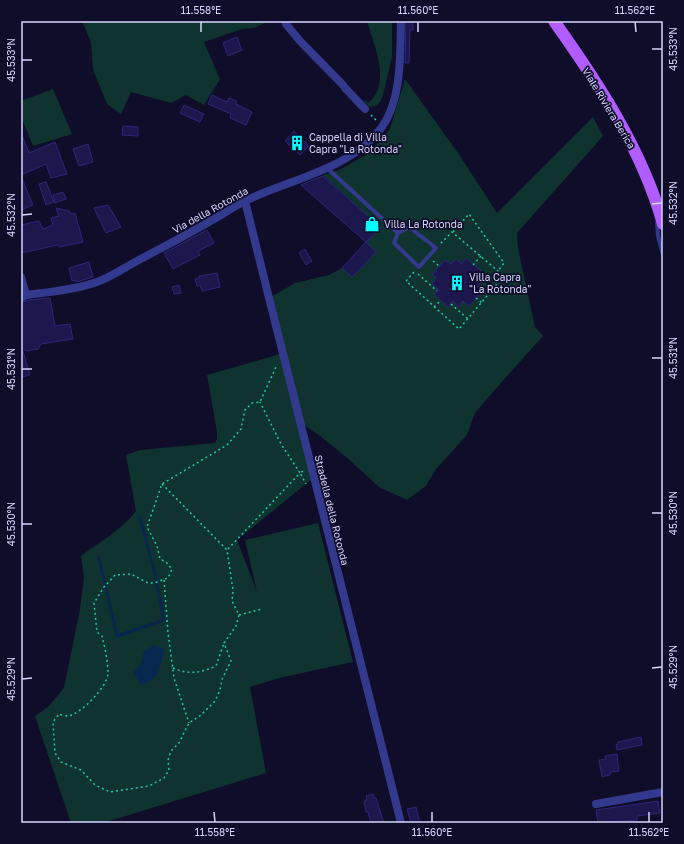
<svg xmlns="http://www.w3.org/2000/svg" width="684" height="844" font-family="'Golos Text',sans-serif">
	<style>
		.green { fill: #0f342f }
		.water { fill: #06284f }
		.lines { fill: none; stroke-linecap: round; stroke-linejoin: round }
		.stream { stroke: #06284f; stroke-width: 3 }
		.building { fill: #1c174c; stroke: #2e267b }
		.path { stroke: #22c7ab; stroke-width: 1.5; stroke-dasharray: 2 3; stroke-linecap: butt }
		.lane { stroke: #33398d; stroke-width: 4 }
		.street { stroke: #33398d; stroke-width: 8 }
		.primary { stroke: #b15cff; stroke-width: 12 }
		.ticks { fill: none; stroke: #d6d5ff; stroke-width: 1.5 }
		.labels { text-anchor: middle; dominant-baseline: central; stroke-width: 3.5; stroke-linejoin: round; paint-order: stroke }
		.street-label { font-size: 10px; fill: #d6d5ff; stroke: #0f0d29 }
		.poi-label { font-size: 10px; fill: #d6d5ff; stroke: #0f0d29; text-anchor: start }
		.neatline { fill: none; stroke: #d6d5ff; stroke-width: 1.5 }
		.ticks-label { font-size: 10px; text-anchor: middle; fill: #d6d5ff }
	</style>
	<rect width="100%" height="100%" fill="#0f0d29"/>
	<!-- green -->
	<g class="green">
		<polygon points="82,21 269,21 254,28 242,29 204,42 220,79 204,105 186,95 171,103 131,92 121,114 107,104 93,70 91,42"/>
		<path d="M367 21H392V57L383 95 380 102 377 105 370 107 364 101 365 100 368 103C373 99 378 92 379 85 384 67 372 38 367 21Z"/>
		<polygon points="405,79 458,153 497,213 593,117 603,136 517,233 518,248 535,327 543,336 500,384 475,413 467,435 436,469 426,486 407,500 379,487 345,456 320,436 300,422 269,298 295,283 329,275 342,268 352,277 376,252 366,242 380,228 323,175 339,170 364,156 378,143 390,129"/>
		<polygon points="53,89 72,134 33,146 21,116 21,101"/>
		<path d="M280 354 312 479 237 540 257 592 245 540 318 523 353 662 279 678 250 687 266 773 103 823H71L35 716 48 707 64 688 80 609 84 578 81 556C98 543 123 529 136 511L126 455 140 450 215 443 217 439V432L207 375Z"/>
	</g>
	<!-- water -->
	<path class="water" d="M154 645 164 649C160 667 161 679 141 685L133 672 141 664 144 651Z"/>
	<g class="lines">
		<!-- stream -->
		<polyline class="stream" points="99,558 117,636 164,620 155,574 140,517"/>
	</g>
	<!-- building -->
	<g class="building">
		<polygon points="406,21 413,21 413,30 410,30 409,63 405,63"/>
		<polygon points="237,37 242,50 228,56 223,43"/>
		<polygon points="212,95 227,102 229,98 237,101 236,104 252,112 246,125 230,118 231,114 208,104"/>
		<polygon points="184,105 204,114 200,122 180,113"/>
		<polygon points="123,126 138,127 138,136 122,135"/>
		<polygon points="294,131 309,146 300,155 285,141"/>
		<polygon points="21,133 29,153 55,142 67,174 51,178 46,164 21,175"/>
		<polygon points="88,144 93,162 79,166 73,149"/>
		<polygon points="21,176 33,205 21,210"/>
		<polygon points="323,176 381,228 366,242 301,185"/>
		<polygon points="46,182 54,202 46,205 39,184"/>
		<polygon points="63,192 66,199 55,203 53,195"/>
		<polygon points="108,205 121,227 106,233 94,208"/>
		<polygon points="56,208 69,211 71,214 75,213 83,242 59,247 58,245 21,253 21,236 23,236 21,225 39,221 43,229 53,225 51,218 59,216"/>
		<polygon points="207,230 214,243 198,251 200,255 173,269 164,253"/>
		<polygon points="366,242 376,252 352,277 342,268"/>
		<polygon points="305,249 312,261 306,265 299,253"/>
		<polygon points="466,258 481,271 476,276 482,281 477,287 482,292 469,306 463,301 458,307 453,301 448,307 434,294 439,290 432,284 436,278 432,274 445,260 451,264 456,259 462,264"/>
		<polygon points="89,262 93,277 76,282 76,280 72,281 69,268"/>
		<polygon points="217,273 220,287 202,291 200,285 197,286 195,279 199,278 199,276"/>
		<polygon points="179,285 181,293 174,294 172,287"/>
		<polygon points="50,298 55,326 70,324 73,339 41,344 38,349 26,351 22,348 21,343 21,303 28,300"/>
		<polygon points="23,351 30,375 22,377 21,373 21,352"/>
		<polygon points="641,737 642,745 617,750 616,745 618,744 618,742"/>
		<polygon points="617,754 619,771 610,772 610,775 602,777 599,760 606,759 605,756"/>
		<polygon points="373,794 374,798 376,798 384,823 371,823 368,812 366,812 364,801 367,800 366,796"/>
		<polygon points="658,801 660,813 637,816 637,820 598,823 596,810"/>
		<polygon points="416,807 420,823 411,823 407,809"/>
	</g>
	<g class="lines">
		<!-- path -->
		<g class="path">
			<polyline points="371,115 377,121"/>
			<polyline points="453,232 469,214 504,263 498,271"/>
			<polyline points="433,261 439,266"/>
			<polyline points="473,265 481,256"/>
			<polyline points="414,272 406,281 459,329 498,283 492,278 498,271 452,232 440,244"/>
			<polyline points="418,274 437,291"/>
			<polyline points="476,298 482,303"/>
			<polyline points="451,304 468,319"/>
			<polyline points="434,307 441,300"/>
			<polyline points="303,471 300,473 306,484"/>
			<path d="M162 484 227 550 233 590 232 601 239 615 236 626 224 643 231 661 222 679 220 690 215 701 201 715 189 723 179 743 171 751 168 760 169 770 164 778 149 786 110 792 95 785 81 770 61 762 55 753 53 722 59 714C61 715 65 716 68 716 81 714 107 687 108 674 108 662 105 648 102 636L97 632 94 603 104 587 115 575 131 574 148 583H154L168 578 172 569 166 562 160 559 157 546 147 527 162 484 227 445 241 429 245 410 252 403 260 402 276 367 277 366"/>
			<polyline points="228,549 300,473 281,444 260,402"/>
			<polyline points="164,580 168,633 174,678 189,723"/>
			<polyline points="239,615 262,609"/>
			<path d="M173 668C189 675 200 673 216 666L224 643"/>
		</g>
		<!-- lane -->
		<g class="lane">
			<polyline points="327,168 398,233 394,243 419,267 436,248 409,227 398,233"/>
			<polyline points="657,222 658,236 663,255"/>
		</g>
		<!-- street -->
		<g class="street">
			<polyline points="286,24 300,41 343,85"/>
			<polyline points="345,88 365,109"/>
			<polyline points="245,201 269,298 401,823"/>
			<polyline points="21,277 26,295"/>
			<path d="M21 298 26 295C49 292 74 290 97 282 111 277 124 268 137 261 163 247 189 234 214 219 225 213 235 206 245 201 290 179 352 169 382 127 402 99 400 54 401 21"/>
			<polyline points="596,804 663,792"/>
		</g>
		<!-- primary -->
		<path class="primary" d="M554 21C598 83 642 149 663 224"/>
	</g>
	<!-- ticks -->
	<path class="ticks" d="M201 22V32M418 22V32M635 22 636 32M652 49H662M22 60H32M652 204 662 203M22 215 32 214M652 358H662M22 369H32M652 513H662M22 524H32M652 668 662 667M22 679 32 678M214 812 215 822M432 812V822M649 812V822"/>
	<!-- icons -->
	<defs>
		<g id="building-bare" transform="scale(1.2)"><path d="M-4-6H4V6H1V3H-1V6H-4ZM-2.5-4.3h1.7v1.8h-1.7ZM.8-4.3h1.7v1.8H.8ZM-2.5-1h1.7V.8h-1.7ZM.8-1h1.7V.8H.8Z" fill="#01fffe" stroke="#0f0d29" stroke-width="2.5" paint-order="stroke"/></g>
		<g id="shop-bare" transform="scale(1.2)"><path d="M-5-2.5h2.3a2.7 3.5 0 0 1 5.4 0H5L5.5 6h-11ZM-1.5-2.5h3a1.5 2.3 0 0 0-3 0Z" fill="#01fffe" stroke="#0f0d29" stroke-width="2.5" paint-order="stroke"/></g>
	</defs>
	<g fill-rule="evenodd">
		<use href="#building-bare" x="297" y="143"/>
		<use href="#shop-bare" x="372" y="224"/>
		<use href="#building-bare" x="457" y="283"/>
	</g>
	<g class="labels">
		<!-- street labels -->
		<g class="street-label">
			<text transform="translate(609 108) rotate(59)">Viale Riviera Berica</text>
			<text transform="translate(210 210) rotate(-29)">Via della Rotonda</text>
			<text transform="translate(332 510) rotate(76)">Stradella della Rotonda</text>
		</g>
		<!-- poi labels -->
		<g class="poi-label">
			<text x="309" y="137">Cappella di Villa<tspan x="309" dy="12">Capra "La Rotonda"</tspan></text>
			<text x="384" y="224">Villa La Rotonda</text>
			<text x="469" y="277">Villa Capra<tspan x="469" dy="12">"La Rotonda"</tspan></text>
		</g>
	</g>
	<!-- border -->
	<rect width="684" height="844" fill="none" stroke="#0f0d29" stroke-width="44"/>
	<rect x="22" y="22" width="640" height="800" class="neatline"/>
	<g class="ticks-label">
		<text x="201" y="14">11.558°E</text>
		<text x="418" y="14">11.560°E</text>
		<text x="635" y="14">11.562°E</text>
		<text transform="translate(673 49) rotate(-90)" y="4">45.533°N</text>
		<text transform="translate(11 60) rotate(-90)" y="4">45.533°N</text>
		<text transform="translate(673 203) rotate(-90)" y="4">45.532°N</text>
		<text transform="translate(11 215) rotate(-90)" y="4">45.532°N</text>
		<text transform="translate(673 358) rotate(-90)" y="4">45.531°N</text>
		<text transform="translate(11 369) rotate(-90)" y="4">45.531°N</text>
		<text transform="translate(673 513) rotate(-90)" y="4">45.530°N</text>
		<text transform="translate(11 524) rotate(-90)" y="4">45.530°N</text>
		<text transform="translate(673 667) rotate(-90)" y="4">45.529°N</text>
		<text transform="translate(11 679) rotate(-90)" y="4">45.529°N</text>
		<text x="215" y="836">11.558°E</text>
		<text x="432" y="836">11.560°E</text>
		<text x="649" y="836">11.562°E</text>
	</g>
</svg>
